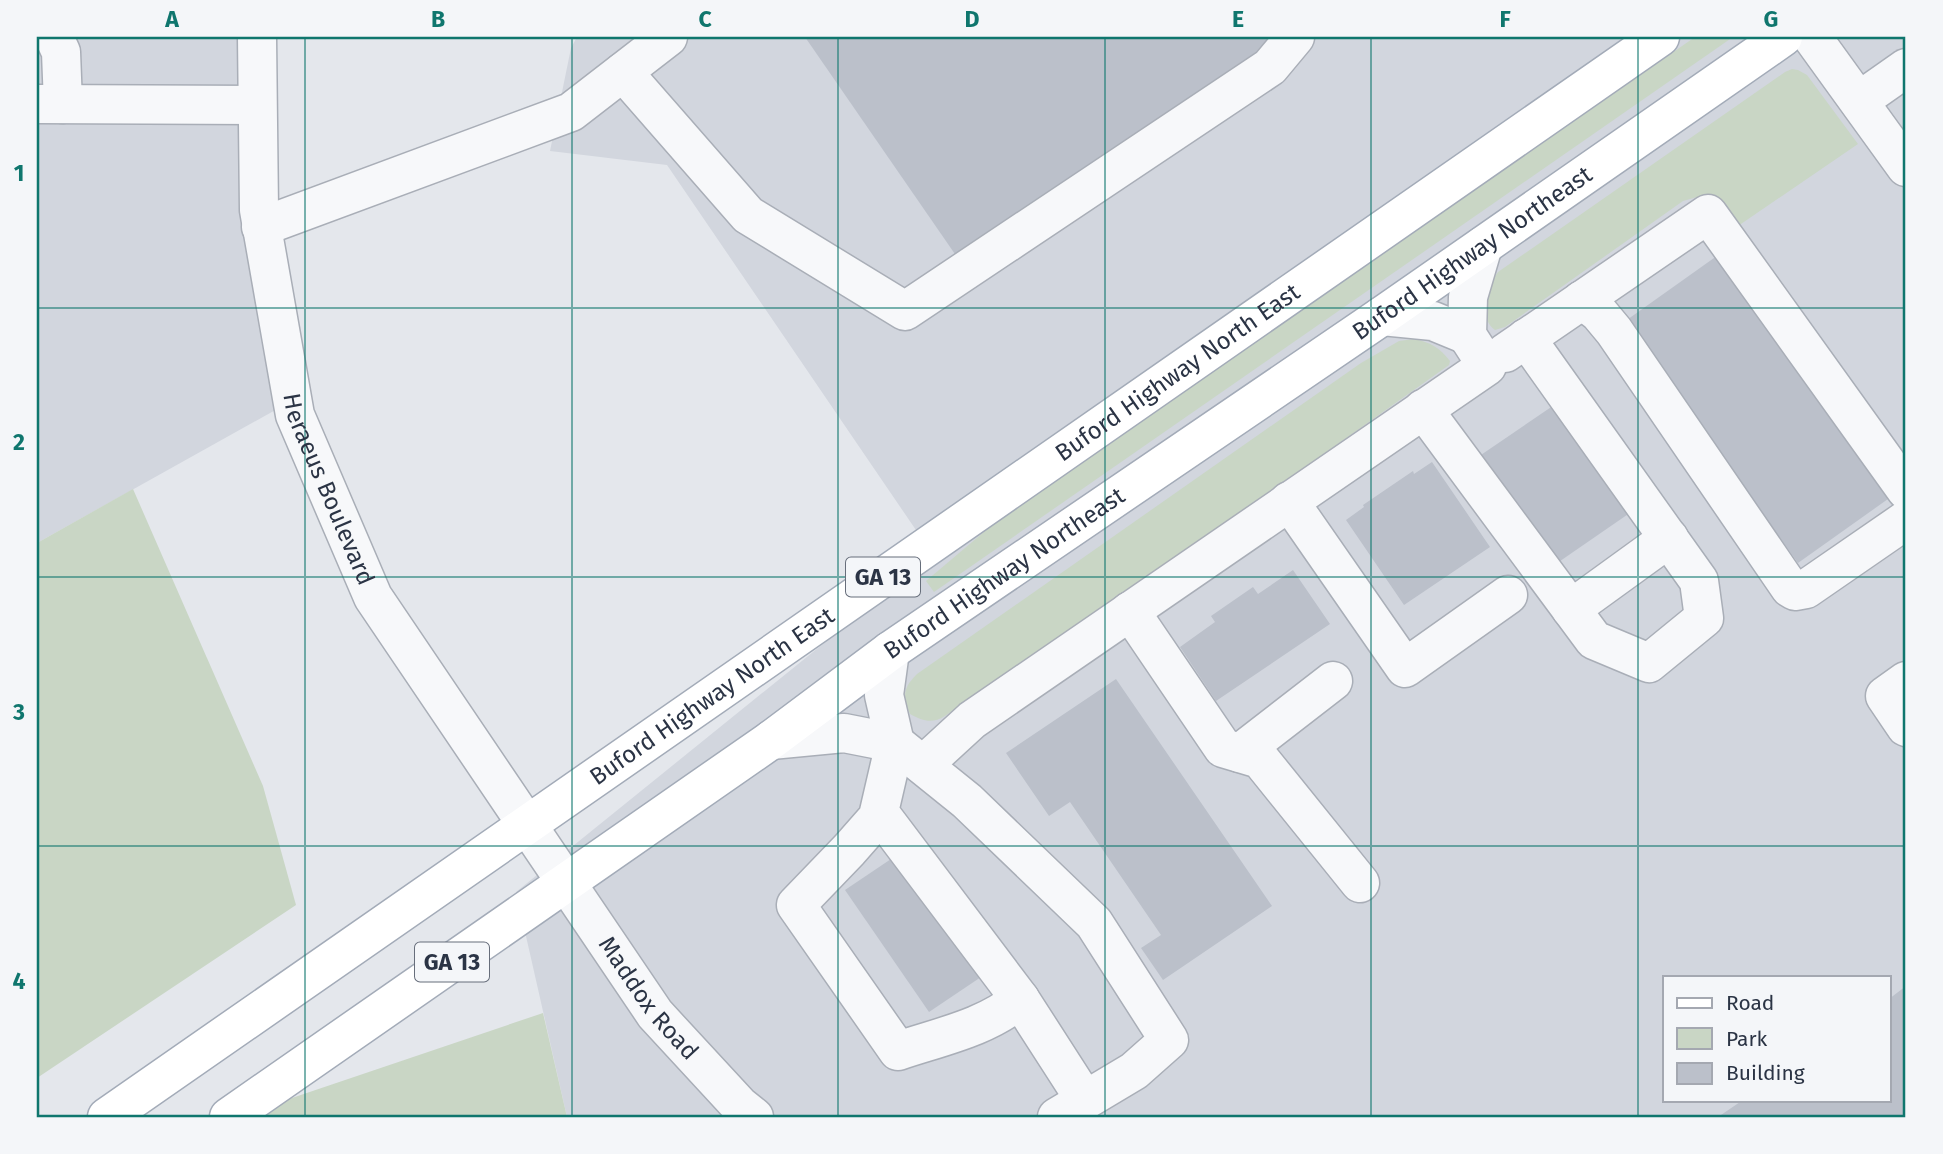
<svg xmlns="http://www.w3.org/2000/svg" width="1943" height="1154" font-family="'Fira Sans',sans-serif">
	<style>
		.built { fill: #d2d6de; fill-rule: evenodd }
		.green { fill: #c9d6c5 }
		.building { fill: #bbc0ca }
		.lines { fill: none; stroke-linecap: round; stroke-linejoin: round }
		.minor-casing { stroke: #a9aeb7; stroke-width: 41 }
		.major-casing { stroke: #a3abb8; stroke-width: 41 }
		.minor { stroke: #f7f8fa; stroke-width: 38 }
		.major { stroke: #fff; stroke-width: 38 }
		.grid { fill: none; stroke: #0f766e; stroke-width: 2; stroke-opacity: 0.55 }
		.labels { text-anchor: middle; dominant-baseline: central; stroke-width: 6; stroke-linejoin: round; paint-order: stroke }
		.shield { fill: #f4f6f9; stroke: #676e7b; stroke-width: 2 }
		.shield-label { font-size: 23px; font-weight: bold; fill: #2b3445 }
		.street-label { font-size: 24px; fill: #2b3445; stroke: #f4f6f9 }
		.neatline { fill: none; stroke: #0f766e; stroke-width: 2.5 }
		.grid-label { font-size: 23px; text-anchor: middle; font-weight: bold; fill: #0f766e }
	</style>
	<rect width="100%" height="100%" fill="#e4e7ec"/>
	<!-- built -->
	<g class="built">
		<polygon points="37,37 267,37 279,408 37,543"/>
		<path d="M577 37H1906V1117H567L516 892 933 555 667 165 550 151 571 48ZM1665 977H1889V1100H1665Z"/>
	</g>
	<!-- green -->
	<g class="green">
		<polygon points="1695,37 1733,37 934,592 926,581 991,526"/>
		<path d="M1792 69 1798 70 1807 75 1858 144 1738 226 1706 197H1697L1683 201 1505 327 1495 330C1477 317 1487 286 1498 272L1785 72Z"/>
		<path d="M1414 339C1430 342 1440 348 1450 361L1449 365 1307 466 945 716C932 724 923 721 910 714 902 696 903 688 917 674L1361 363 1399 341Z"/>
		<polygon points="133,489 263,786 296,905 37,1078 37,543"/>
		<polygon points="543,1013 567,1117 262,1117 286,1100"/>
	</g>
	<!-- building -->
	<g class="building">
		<polygon points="805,37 1266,37 1270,43 957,257"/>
		<polygon points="1721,253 1895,494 1798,563 1624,322"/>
		<polygon points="1563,399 1637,508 1550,568 1475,459"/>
		<polygon points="1432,462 1490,547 1404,605 1346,520 1364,507 1363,505 1413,471 1414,474"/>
		<polygon points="1293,570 1330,624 1216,701 1180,647 1215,622 1211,616 1253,587 1258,594"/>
		<polygon points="1116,679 1272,906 1163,980 1141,948 1161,935 1070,802 1049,816 1006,753"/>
		<polygon points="897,855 981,977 929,1012 845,890"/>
		<polygon points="1906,986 1906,1117 1718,1117 1743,1100 1889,1100 1889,999"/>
	</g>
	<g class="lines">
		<!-- minor casing -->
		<g class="minor-casing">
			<g id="minor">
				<polyline points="54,37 61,52 63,104"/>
				<path id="s1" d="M257 37 259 210 295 415 373 597 655 1014 739 1105 754 1117"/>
				<polyline points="1812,37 1906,167"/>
				<polyline points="623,72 748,215 905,311 1270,67 1295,37"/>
				<polyline points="1859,101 1906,68"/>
				<polyline points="37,104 257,105"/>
				<polyline points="261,227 571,112 668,37"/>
				<polyline points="1582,300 1599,313 1614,331 1790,588 1795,591 1806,589 1906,520"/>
				<polyline points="1382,316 1433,321 1467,335"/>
				<polyline points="1505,353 1708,214 1906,490"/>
				<polyline points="1423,409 1594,640 1649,663 1704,618 1699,581 1526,338"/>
				<polyline points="1289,501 1405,668 1508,595"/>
				<polyline points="1571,609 1669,538"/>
				<polyline points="1130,611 1223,748 1260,759 1360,883"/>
				<polyline points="1906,681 1885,696 1906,727"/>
				<polyline points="771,740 844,733 895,743 967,801 1094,923 1169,1040 1134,1071 1057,1117"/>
				<polyline points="1240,753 1333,681"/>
				<polyline points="923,765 972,720 1487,366 1467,335 1468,297 1483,246"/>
				<path d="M879 812 1020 999C986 1028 939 1037 898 1051L796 905 849 850 878 817 879 812 895 743 884 695 890 651"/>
				<polyline points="1020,999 1085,1100"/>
			</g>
		</g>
		<!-- major casing -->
		<g class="major-casing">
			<g id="major">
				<path id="s2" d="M107 1117 1660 37"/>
				<path id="s3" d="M229 1117 771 740 890 651 1382 316 1783 37"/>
			</g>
		</g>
		<!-- minor -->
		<use href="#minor" class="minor"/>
		<!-- major -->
		<use href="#major" class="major"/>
	</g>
	<!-- grid -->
	<path class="grid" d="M305 37V1117M572 37V1117M838 37V1117M1105 37V1117M1371 37V1117M1638 37V1117M37 308H1906M37 577H1906M37 846H1906"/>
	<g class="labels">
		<!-- shield labels -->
		<g class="shield">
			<rect x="846" y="557.5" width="74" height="39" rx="5"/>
			<rect x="415" y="942.5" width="74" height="39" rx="5"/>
		</g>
		<g class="shield-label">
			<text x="883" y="577">GA 13</text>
			<text x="452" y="962">GA 13</text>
		</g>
		<!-- street labels -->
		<g class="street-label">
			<text stroke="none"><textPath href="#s3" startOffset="1514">Buford Highway Northeast</textPath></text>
			<text stroke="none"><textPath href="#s2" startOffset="1304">Buford Highway North East</textPath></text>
			<text stroke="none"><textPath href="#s1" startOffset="462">Heraeus Boulevard</textPath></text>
			<text stroke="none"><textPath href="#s3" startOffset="947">Buford Highway Northeast</textPath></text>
			<text stroke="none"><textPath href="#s2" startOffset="737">Buford Highway North East</textPath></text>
			<text stroke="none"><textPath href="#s1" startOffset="1066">Maddox Road</textPath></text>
		</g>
	</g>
	<!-- border -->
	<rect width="1943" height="1154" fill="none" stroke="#f4f6f9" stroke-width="77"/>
	<!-- legend -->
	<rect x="1663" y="976" width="228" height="126" fill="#f4f6f9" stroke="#a4a8b1" stroke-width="2"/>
	<rect x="1677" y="998" width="35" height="10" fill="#ffffff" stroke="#a4a8b1" stroke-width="2"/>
	<text x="1726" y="1010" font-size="21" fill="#2b3445">Road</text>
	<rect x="1677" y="1028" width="35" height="21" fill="#c9d6c5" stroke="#a4a8b1" stroke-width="2"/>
	<text x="1726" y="1046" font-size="21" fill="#2b3445">Park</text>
	<rect x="1677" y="1063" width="35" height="21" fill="#bbc0ca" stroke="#a4a8b1" stroke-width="2"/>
	<text x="1726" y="1080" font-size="21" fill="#2b3445">Building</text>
	<rect x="38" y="38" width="1866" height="1078" class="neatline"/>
	<g class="grid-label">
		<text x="172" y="27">A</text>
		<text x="438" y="27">B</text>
		<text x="705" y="27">C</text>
		<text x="972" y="27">D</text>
		<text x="1238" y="27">E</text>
		<text x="1505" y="27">F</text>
		<text x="1771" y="27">G</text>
		<text x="19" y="181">1</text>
		<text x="19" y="450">2</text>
		<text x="19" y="720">3</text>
		<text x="19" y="989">4</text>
	</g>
</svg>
